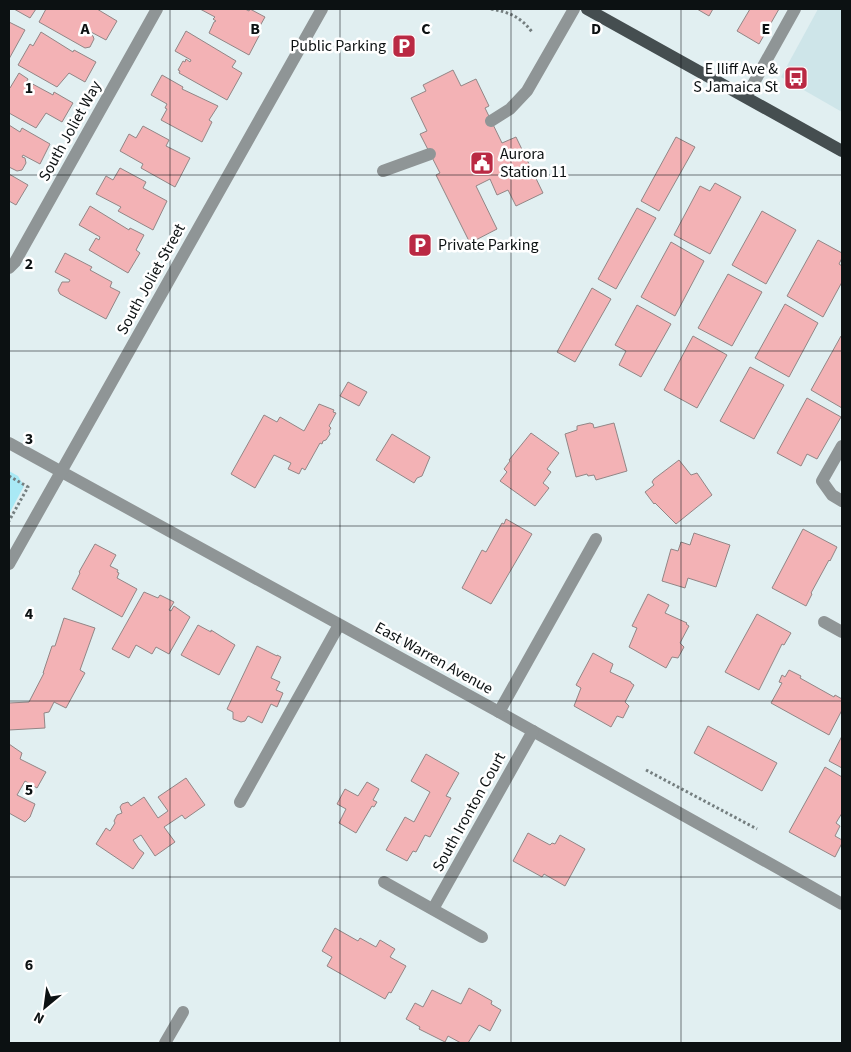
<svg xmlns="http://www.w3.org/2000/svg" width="851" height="1052" font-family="'Source Sans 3',sans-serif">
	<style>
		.built { fill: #cee5e9 }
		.green { fill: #a9e9f5 }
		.building { fill: #f3b2b5; stroke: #928686 }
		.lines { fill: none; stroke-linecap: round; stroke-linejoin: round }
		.path { stroke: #747e7f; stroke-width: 3; stroke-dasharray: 2.5 2.5; stroke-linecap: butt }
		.minor { stroke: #8f9596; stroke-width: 12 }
		.major { stroke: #454e50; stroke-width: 12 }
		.grid { fill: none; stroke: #0c1112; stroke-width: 1; stroke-opacity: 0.55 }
		.labels { text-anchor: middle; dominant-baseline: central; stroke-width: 5; stroke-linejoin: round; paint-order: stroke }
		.poi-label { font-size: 16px; fill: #0c1112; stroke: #fff; text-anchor: end }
		.street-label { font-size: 16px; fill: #0c1112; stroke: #fff }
		.grid-label { font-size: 16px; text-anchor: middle; font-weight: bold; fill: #0c1112; stroke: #fff; stroke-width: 5; stroke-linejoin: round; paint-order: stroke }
	</style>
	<rect width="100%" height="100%" fill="#e1eff1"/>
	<!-- built -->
	<polygon class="built" points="818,9 842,9 842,112 781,77"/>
	<!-- green -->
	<polygon class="green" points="9,471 18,476 24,486 9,514"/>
	<!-- building -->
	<g class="building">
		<polygon points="14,9 36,9 30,18"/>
		<polygon points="46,9 97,9 117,21 106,40 91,32 90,34 93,36 94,39 90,47 85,48 39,22"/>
		<polygon points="200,9 245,9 249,11 250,9 265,17 256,33 260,34 249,55 209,33 214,22 216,21 213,19 215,17"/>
		<polygon points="697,9 713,9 709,16"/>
		<polygon points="750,9 779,9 759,44 737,31"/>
		<polygon points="9,20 9,22 25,30 9,59"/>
		<polygon points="186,31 236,61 232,67 242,73 227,100 179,73 180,71 178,70 183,61 185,62 186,59 190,62 191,60 175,51"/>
		<polygon points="41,32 73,52 74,50 96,62 85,82 69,73 57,87 18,65 30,44 33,46"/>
		<polygon points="453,70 461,86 476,79 489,106 485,108 502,143 516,137 543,193 516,206 508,190 497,195 490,179 476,186 497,229 470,243 436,175 440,173 420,134 427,131 411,98 426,91 423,85"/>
		<polygon points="19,73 28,79 27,81 53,95 54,92 73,103 62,122 46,113 36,128 9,113 9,87 10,88"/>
		<polygon points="162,75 183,87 182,89 218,106 209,120 212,122 202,142 161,120 167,109 165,108 167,104 151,95"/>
		<polygon points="9,125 20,132 22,128 50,144 40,164 23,155 22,157 25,158 26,163 22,170 17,171 9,167"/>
		<polygon points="143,126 169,140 166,146 190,158 175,187 141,168 143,164 120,151 129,134 136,138"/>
		<polygon points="676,137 695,147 659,211 641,201"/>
		<polygon points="120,168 146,182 143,188 167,201 153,230 118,211 121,207 96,194 106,176 113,180"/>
		<polygon points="9,174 28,185 16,205 9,201"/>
		<polygon points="715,183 741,197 710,254 674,235 700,186 710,191"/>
		<polygon points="90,206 129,230 130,228 144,235 136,250 140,253 128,273 89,250 96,238 99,240 100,237 79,225"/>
		<polygon points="637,208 656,218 616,289 598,279"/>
		<polygon points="762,211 796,230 766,284 732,265"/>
		<polygon points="818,240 842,253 842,258 839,264 842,266 842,282 823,317 787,296"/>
		<polygon points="671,242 704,261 675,316 641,297"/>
		<polygon points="65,253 92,267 90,270 112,282 110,287 120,292 106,319 60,294 58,290 62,282 69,282 70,280 55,272"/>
		<polygon points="728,274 762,292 732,346 698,328"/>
		<polygon points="592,288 611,299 575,362 557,352"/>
		<polygon points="785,304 818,323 789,377 755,358"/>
		<polygon points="637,305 671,324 641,377 619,365 626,351 615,345"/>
		<polygon points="693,336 727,355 697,408 664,390"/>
		<polygon points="841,336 842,337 842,408 811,390"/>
		<polygon points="750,367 784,385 754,439 720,421"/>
		<polygon points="348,382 367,392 359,406 340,396"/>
		<polygon points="807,398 841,417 817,459 807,454 801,466 777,453"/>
		<polygon points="319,404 334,410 333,412 336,413 329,426 331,428 329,431 330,434 326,440 323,441 322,444 320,443 305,470 302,468 299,474 288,469 291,463 274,455 255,488 231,474 264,415 277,422 280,417 304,431"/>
		<polygon points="590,423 593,424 594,428 614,423 627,471 596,480 594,475 588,476 587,474 576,477 565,434 577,430 577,426"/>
		<polygon points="531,433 559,453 547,469 551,472 543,483 549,488 535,506 500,481 507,472 504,469 510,461 509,460"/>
		<polygon points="392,434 430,457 422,476 417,478 414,483 376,460"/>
		<polygon points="679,460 691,475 697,473 712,495 676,524 655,503 654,504 645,492 654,485 652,482 654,479"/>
		<polygon points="506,519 532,534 491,604 462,588 482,550 486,552 502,523 504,524"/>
		<polygon points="803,529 837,547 830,561 829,560 811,593 812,594 806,606 772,588"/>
		<polygon points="694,533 730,545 716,587 688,578 685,588 662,581 671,549 678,551 681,542 690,545"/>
		<polygon points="95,544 116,555 110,566 118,570 117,572 119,573 117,578 137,589 122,617 72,589 80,573 79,572"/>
		<polygon points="144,592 158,598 160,595 174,602 169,610 171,611 174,606 190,617 169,654 156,647 152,654 136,645 129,658 112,649"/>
		<polygon points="648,594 669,605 665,613 687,623 686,624 689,626 680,643 684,647 678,658 672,657 666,668 629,647 637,628 632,626"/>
		<polygon points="757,614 791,633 784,645 782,644 759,690 725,672"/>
		<polygon points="64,618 95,628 80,670 85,673 66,708 54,702 49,712 44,713 45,728 9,730 9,703 29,702 44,673 43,673 52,646 55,646"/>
		<polygon points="198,625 211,632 211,630 235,645 219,675 181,655"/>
		<polygon points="257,646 277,656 277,655 281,657 271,678 280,682 276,690 283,693 277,707 271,704 262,723 248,716 245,721 241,722 233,719 233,712 227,709"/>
		<polygon points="593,653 613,664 610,672 631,682 631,683 634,685 625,702 629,706 623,718 617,716 611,727 574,706 581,688 576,685"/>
		<polygon points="789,670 801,676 800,678 834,697 835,695 842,699 842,710 829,735 771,703 782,683 779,682 782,675 785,677"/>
		<polygon points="708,726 777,763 762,791 694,753"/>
		<polygon points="842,736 842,768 829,761"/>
		<polygon points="9,744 22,753 20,759 46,772 37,788 25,781 17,795 35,804 30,817 25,822 9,813"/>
		<polygon points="426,754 459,773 446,796 451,798 430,837 425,835 416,852 413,851 407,861 386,850 405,817 414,822 430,792 411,781"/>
		<polygon points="825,767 842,777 842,813 836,823 840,826 835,836 842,840 842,843 835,857 789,832"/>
		<polygon points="186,778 205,805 185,819 182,815 164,827 175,842 155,856 141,835 133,840 139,849 144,853 133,869 96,844 106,828 110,831 115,823 114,821 117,815 122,813 120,807 122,804 128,802 131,806 144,797 158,818 168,811 158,797"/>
		<polygon points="367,782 379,789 373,800 377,802 374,807 372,806 356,833 339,823 346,809 337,804 345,789 358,796"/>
		<polygon points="528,833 550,845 552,843 555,844 560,835 585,849 565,886 544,874 542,877 513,861"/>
		<polygon points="335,928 358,941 360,938 376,947 380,940 395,949 390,957 406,966 391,993 389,992 385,999 327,966 332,957 322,951"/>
		<polygon points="469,988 492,1001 491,1004 501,1010 490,1031 479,1025 468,1043 461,1043 448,1036 445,1042 419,1029 420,1027 406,1019 415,1003 423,1007 432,990 461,1004"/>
	</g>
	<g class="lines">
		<!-- path -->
		<g class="path">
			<path d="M491 9C509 12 521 17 532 32"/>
			<polyline points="9,476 28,487 9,521"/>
			<polyline points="646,770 757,829"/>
		</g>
		<!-- minor -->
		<g class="minor">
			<polyline points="746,97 795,9"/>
			<polyline points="491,121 510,109 527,91 574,9"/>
			<polyline points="383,171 430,154"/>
			<polyline points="9,268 15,262 157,9"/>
			<polyline points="9,443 499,712 842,904"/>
			<polyline points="842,446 822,481 832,495 842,501"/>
			<polyline points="9,564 322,9"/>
			<polyline points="824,622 842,632"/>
			<polyline points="499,712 596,539"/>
			<polyline points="240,802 339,625"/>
			<polyline points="384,882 482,937"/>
			<polyline points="433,909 533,731"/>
			<polyline points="165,1043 183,1012"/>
		</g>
		<!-- major -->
		<polyline class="major" points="587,9 842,151"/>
	</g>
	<!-- grid -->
	<path class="grid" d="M170 9V1043M340 9V1043M511 9V1043M681 9V1043M9 175H842M9 351H842M9 526H842M9 701H842M9 877H842"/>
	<!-- icons -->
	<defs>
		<g id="parking-square" transform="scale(1.25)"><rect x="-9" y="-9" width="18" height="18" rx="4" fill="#ba2943" stroke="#fff"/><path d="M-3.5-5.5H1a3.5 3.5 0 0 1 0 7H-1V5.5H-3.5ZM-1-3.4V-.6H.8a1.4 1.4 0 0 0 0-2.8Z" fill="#fff"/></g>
		<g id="bus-square" transform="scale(1.25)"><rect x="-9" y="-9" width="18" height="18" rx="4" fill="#ba2943" stroke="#fff"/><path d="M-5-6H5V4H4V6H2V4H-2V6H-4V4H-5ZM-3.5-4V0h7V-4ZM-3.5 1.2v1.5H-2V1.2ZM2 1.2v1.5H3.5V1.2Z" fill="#fff"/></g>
		<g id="civic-square" transform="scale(1.25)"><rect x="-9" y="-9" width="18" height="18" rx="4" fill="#ba2943" stroke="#fff"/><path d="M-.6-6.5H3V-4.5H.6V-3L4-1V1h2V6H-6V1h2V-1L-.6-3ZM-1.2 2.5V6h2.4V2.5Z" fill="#fff"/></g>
	</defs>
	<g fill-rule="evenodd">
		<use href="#parking-square" x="404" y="46"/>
		<use href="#bus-square" x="796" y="78"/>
		<use href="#civic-square" x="482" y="163"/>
		<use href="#parking-square" x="420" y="245"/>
	</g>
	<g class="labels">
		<!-- poi labels -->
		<g class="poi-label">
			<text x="386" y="46">Public Parking</text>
			<text x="778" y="69">E Iliff Ave &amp;<tspan x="778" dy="18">S Jamaica St</tspan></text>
			<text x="500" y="154" text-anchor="start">Aurora<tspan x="500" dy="18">Station 11</tspan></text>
			<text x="438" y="245" text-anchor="start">Private Parking</text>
		</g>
		<!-- street labels -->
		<g class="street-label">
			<text transform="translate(70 131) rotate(-61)">South Joliet Way</text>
			<text transform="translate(151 279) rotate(-61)">South Joliet Street</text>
			<text transform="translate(434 658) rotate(29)">East Warren Avenue</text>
			<text transform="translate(469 812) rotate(-61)">South Ironton Court</text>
		</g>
	</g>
	<g class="grid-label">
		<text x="85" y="34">A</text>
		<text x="255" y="34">B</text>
		<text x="426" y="34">C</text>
		<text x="596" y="34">D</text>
		<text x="766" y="34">E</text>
		<text x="29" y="93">1</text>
		<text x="29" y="269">2</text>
		<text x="29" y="444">3</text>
		<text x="29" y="619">4</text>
		<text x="29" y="795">5</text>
		<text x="29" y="970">6</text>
	</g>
	<!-- border -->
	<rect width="851" height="1052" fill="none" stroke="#0c1112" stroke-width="20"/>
	<!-- north arrow -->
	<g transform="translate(45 1007) rotate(209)" stroke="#ffffff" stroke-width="4" paint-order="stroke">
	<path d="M0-4L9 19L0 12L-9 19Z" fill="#0c1112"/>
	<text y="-8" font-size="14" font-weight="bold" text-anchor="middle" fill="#0c1112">N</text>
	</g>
</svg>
